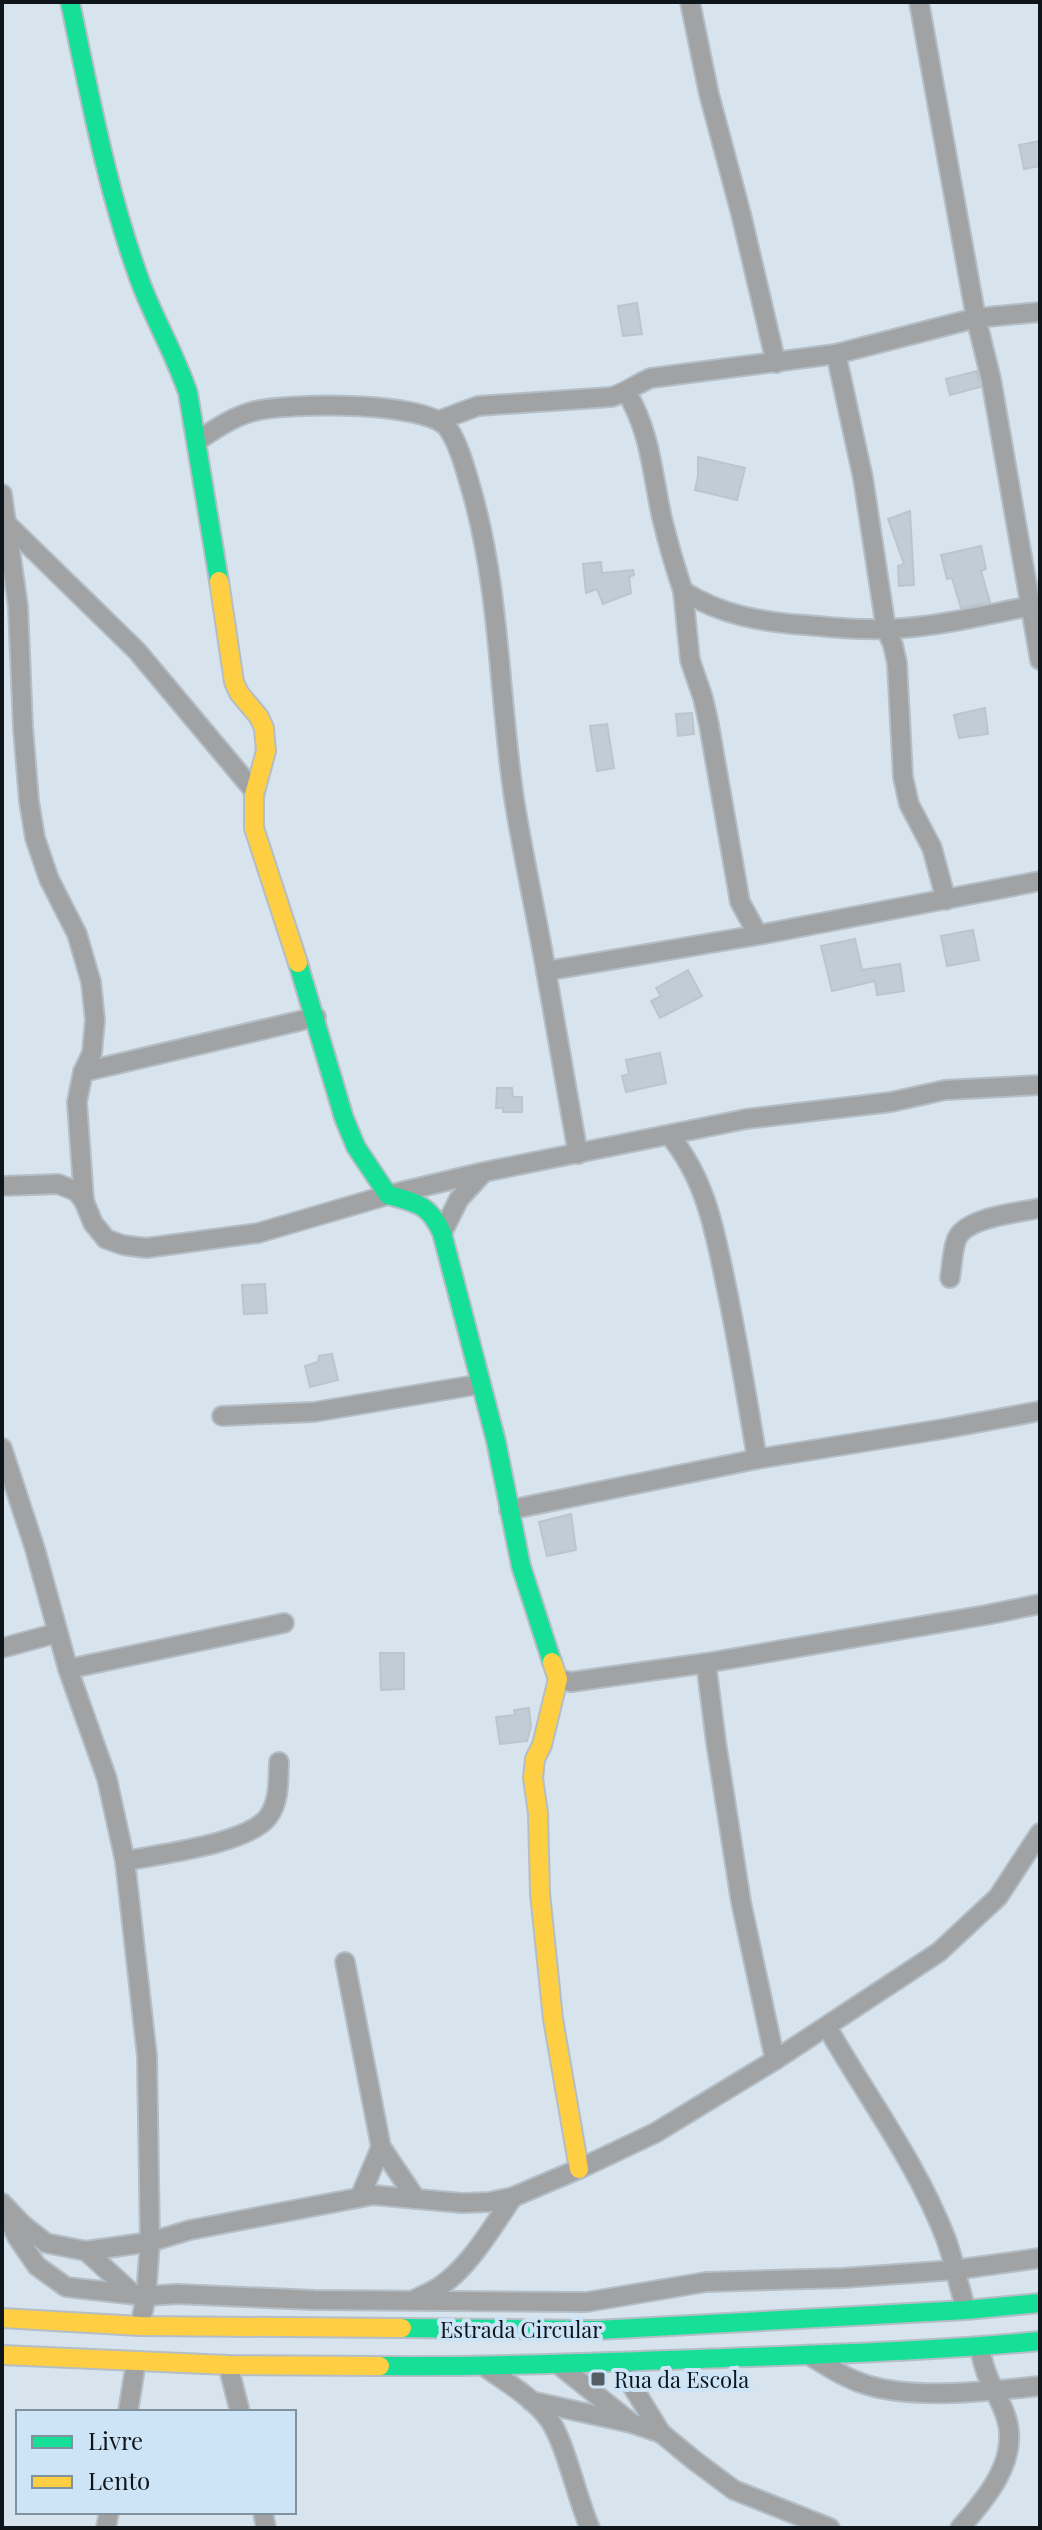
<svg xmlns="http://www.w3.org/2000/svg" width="1042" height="2530" font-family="'Playfair Display',serif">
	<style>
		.building { fill: #c2ccd4; stroke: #bcc5cd; stroke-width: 2 }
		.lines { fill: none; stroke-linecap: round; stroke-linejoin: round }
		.street-casing { stroke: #b4bec6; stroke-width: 22 }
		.fast-casing { stroke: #b4bec6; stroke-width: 22 }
		.slow-casing { stroke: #b4bec6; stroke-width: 22 }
		.street { stroke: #a0a2a3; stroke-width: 18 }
		.fast { stroke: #16e098; stroke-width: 18 }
		.slow { stroke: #ffcf43; stroke-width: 18 }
		.poi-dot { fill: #545e65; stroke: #cde4f7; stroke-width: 3 }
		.labels { text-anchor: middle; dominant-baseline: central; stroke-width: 8; stroke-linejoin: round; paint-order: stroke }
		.street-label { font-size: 22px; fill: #0e161c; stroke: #cde4f7 }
		.poi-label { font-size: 22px; fill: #0e161c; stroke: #cde4f7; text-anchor: start }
	</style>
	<rect width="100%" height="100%" fill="#d7e3ed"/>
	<!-- building -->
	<g class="building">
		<polygon points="1040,141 1040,166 1024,169 1019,145"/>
		<polygon points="637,303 642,334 623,336 618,306"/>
		<polygon points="977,371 980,387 950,395 946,379"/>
		<polygon points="698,457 745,468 737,500 695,490 698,476"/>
		<polygon points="910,511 914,585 899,586 898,566 904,564 888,519"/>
		<polygon points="981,546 986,569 981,571 990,602 961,608 952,578 947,579 941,555"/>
		<polygon points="601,562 602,573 633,570 634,575 629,577 631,593 603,604 597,589 586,593 583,564"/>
		<polygon points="985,708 988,734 959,738 954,715"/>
		<polygon points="692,713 694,734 678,736 676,714"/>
		<polygon points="607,724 614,768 597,771 590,726"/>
		<polygon points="973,930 979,960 947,966 941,936"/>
		<polygon points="855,939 862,970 900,964 904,991 877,995 875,981 832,991 821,946"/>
		<polygon points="688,970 702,996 660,1018 651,1001 661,996 656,988"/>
		<polygon points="660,1053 666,1083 626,1092 622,1076 629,1074 626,1060"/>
		<polygon points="497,1088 512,1088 513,1097 522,1097 522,1112 503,1112 503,1108 496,1108"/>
		<polygon points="265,1284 267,1313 244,1314 242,1285"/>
		<polygon points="332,1354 338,1380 310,1387 305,1366 318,1362 319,1356"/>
		<polygon points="571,1514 576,1550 547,1556 539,1522"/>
		<polygon points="380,1653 404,1653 404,1689 381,1690"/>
		<polygon points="529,1708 531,1727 527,1741 500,1744 496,1717 515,1715 514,1710"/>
	</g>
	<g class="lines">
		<!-- street casing -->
		<g class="street-casing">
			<g id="street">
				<polyline points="690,2 709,94 741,214 776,363"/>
				<polyline points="919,2 976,318 991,379 1040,660"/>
				<polyline points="836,354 863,478 886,629 893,645 897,663 903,777 909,804 932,848 946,900"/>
				<path d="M627 393C651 434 652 473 662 518 668 543 675 567 683 591 721 615 761 622 806 625 838 628 871 631 904 628 946 625 989 614 1031 606"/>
				<path d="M440 420 478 406 611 397C626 393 636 384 651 378L836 354 976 318 1040 312"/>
				<path d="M197 441C215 429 234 416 255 411 288 403 431 400 449 430 460 447 466 472 472 492 500 591 499 697 514 798 523 856 536 913 546 971"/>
				<polyline points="2,494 18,606 23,728 29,801 35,838 49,879 77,934 91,982 95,1020 92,1053 83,1072 77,1102 84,1201"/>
				<polyline points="8,525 137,651 255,792"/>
				<polyline points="683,591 690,660 703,698 709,725 740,902 758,935"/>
				<polyline points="83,1072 316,1017"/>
				<path d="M669 1135C708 1181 716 1238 728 1295 739 1349 748 1404 757 1459"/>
				<polyline points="578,1154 546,971 758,935 1040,881"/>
				<polyline points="2,1186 58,1184 76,1191 84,1201 93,1223 106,1239 123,1245 146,1248 258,1233 388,1195 484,1172 746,1119 891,1102 945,1090 1040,1085"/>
				<polyline points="442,1233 459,1199 483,1173"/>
				<path d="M950 1278C952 1266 952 1253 956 1241 963 1217 1018 1213 1040 1208"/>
				<polyline points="222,1416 314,1412 481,1384"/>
				<polyline points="2,1448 35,1549 68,1669 107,1779 125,1861 147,2056 150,2242 146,2296 140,2326"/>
				<polyline points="509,1510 757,1459 943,1429 1040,1411"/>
				<polyline points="2,1648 57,1633"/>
				<polyline points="706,1663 986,1615 1040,1604"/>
				<polyline points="68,1669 284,1623"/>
				<polyline points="558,1679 571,1682 706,1663 716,1742 741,1902 775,2060"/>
				<path d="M125 1861C159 1854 248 1844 268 1817 280 1801 278 1780 279 1762"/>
				<polyline points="345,1962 381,2147 416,2199"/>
				<path d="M827 2027C867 2097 917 2163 946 2239 954 2261 959 2287 966 2310"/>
				<polyline points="360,2197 381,2147"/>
				<polyline points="2,2203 23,2225 46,2243 86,2251 150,2242 190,2230 373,2195 462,2203 489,2202 513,2197 579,2169 655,2133 775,2060 939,1952 998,1897 1040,1833"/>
				<polyline points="7,2215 17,2237 37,2266 66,2287 146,2296 177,2294 314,2300 587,2302 706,2282 843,2278 954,2270 1040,2258"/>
				<polyline points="86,2251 132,2293"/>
				<path d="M416 2299C423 2295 432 2292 439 2287 469 2268 493 2226 513 2197"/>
				<path d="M812 2357C830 2368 847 2379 867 2385 916 2400 989 2391 1040 2386"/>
				<polyline points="618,2363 661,2433 695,2461 734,2490 830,2528"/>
				<polyline points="228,2365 240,2412"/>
				<polyline points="559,2365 629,2421"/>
				<path d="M485 2367C506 2382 532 2397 548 2418 565 2440 577 2499 590 2528"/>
				<polyline points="531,2401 631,2423 661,2433"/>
				<polyline points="128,2412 136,2362"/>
				<polyline points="263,2512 266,2528"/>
				<polyline points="106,2528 109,2512"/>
				<path d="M960 2528C986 2499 1020 2459 1006 2417 1002 2403 994 2391 988 2377 984 2368 982 2357 979 2347"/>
			</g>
		</g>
		<!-- fast casing -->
		<g class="fast-casing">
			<g id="fast">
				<path d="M70 2C90 96 107 191 140 281 154 319 175 354 188 393L219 581"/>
				<path d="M298 963 344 1118 356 1147 388 1195C417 1203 429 1204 442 1233L496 1441 521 1566 552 1662"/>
				<polyline points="402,2328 597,2330 966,2310 1040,2303"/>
				<path d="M380 2366C495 2367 610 2362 725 2358 830 2354 935 2351 1040 2341"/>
			</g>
		</g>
		<!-- slow casing -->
		<g class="slow-casing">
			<g id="slow">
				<polyline points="219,581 234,682 239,693 259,717 264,728 266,751 254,795 254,828 298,963"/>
				<polyline points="552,1662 558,1679 542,1745 535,1759 533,1778 538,1813 540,1893 553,2019 579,2169"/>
				<polyline points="2,2318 140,2326 402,2328"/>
				<polyline points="2,2355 228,2365 380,2366"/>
			</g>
		</g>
		<!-- street -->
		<use href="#street" class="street"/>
		<!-- fast -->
		<use href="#fast" class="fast"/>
		<!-- slow -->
		<use href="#slow" class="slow"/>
	</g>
	<!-- markers -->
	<rect class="poi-dot" x="590" y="2371" width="16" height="16" rx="4"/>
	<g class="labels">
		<!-- street labels -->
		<g class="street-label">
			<text x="521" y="2329">Estrada Circular</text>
		</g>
		<!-- poi labels -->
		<g class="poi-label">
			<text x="614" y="2379">Rua da Escola</text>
		</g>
	</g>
	<!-- border -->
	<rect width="1042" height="2530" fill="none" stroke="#0e161c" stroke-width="8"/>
	<!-- legend -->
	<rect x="16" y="2410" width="280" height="104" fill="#cde4f7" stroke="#81929f" stroke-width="2"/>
	<rect x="32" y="2436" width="40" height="12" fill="#16e098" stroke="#81929f" stroke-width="2"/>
	<text x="88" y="2450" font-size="24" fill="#0e161c">Livre</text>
	<rect x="32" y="2476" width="40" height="12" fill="#ffcf43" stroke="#81929f" stroke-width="2"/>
	<text x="88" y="2490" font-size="24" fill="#0e161c">Lento</text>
</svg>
